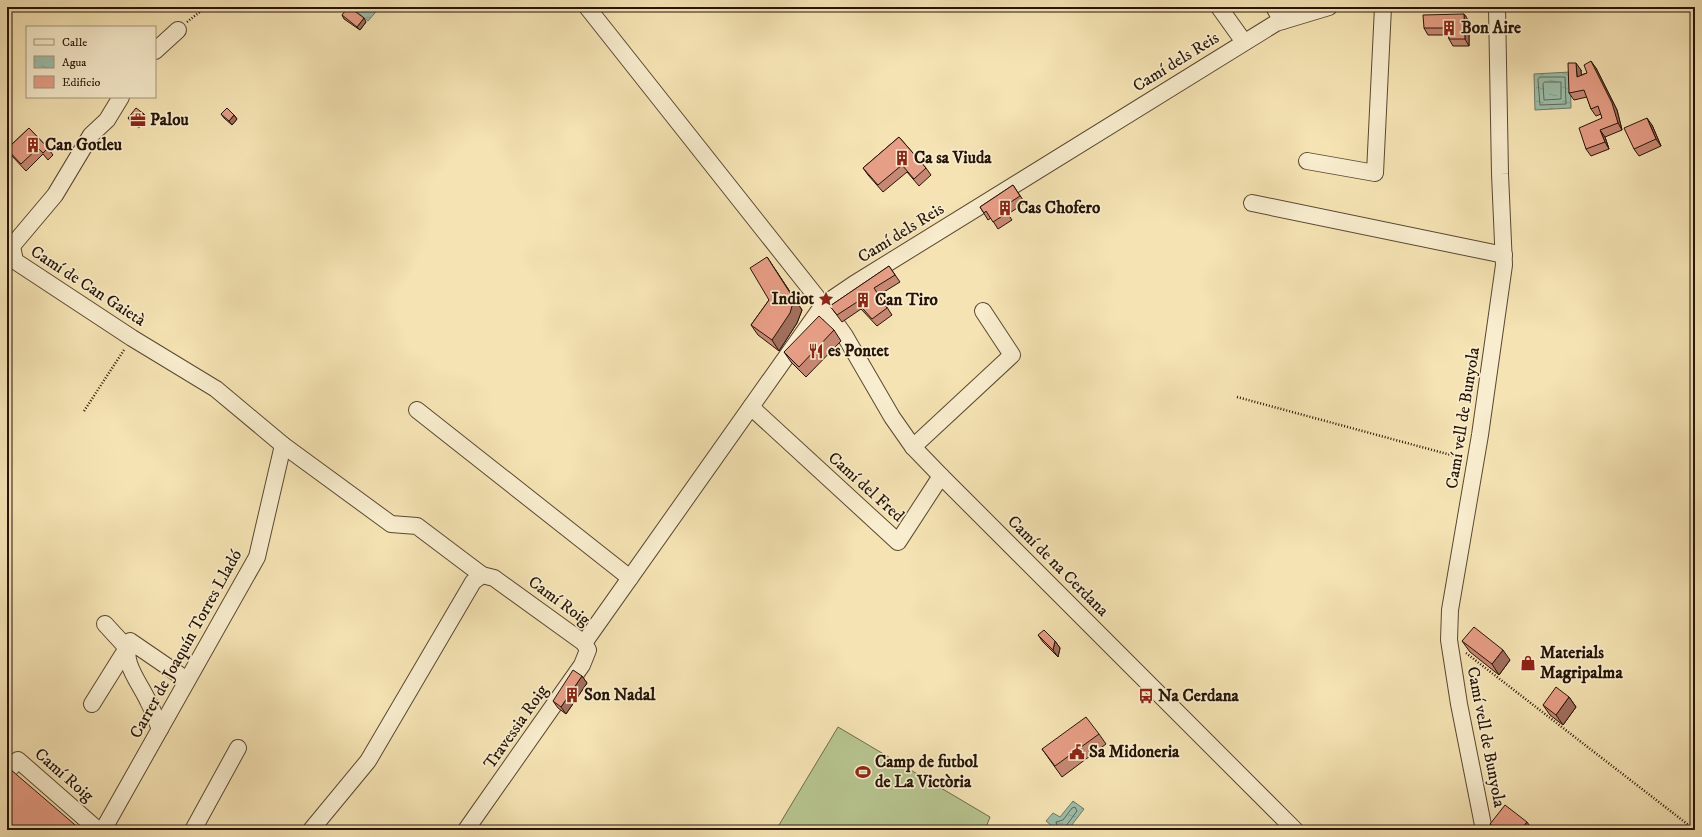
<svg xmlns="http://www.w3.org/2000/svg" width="1702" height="837" font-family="'IM FELL DW Pica',serif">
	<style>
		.pitch { fill: #b7c590; stroke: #6e6c4b }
		.water { fill: url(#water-ripples); stroke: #6d7a68 }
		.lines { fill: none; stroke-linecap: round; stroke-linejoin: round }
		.shore { stroke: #616958; stroke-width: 1 }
		.minor-casing { stroke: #5a4831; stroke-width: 18 }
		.path { stroke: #261406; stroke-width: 2.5; stroke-dasharray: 1 2; stroke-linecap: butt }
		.minor { stroke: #f8edce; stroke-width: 16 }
		.wall { fill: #c78873; stroke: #261406 }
		.shaded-wall { fill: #a26f5e; stroke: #261406 }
		.building { fill: #e79e86; stroke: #261406 }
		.labels { text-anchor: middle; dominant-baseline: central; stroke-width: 3.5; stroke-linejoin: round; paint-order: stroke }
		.poi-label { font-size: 17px; font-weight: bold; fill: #261406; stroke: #f8edce; text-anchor: start }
		.street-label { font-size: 17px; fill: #261406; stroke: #f8edce }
	</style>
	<defs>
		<pattern id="water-ripples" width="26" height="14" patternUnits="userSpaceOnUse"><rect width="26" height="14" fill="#9cbeaa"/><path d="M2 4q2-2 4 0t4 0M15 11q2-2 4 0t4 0" fill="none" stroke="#86a291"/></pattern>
	</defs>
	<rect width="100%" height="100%" fill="#f5e3b3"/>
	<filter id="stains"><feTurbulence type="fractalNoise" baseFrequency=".005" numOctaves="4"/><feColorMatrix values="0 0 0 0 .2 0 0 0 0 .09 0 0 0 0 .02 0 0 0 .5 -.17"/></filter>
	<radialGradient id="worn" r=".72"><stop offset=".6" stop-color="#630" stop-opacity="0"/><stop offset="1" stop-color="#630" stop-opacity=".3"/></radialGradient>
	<!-- pitch -->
	<polygon class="pitch" points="838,727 990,817 985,830 776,830"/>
	<!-- water -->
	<g class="water">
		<polygon points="351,7 380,7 368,21"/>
		<polygon points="1570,72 1571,108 1535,110 1534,74"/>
		<polygon points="1073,801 1084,809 1068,830 1057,830 1046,821 1053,813 1060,817"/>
	</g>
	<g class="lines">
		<!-- shore -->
		<g class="shore">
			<polygon points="1540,77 1565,77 1566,104 1540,105 1538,80"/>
			<polygon points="1545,82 1561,82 1561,99 1544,100 1543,84"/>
			<polyline points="1059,830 1056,822 1063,820 1072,808 1075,807 1077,811 1066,826 1065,830"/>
		</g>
		<!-- minor casing -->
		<g class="minor-casing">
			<g id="minor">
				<polyline points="587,7 823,305 845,336 892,417 913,447 941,476 1295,830"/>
				<polyline points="1219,7 1244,42"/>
				<polyline points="1274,7 1282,21"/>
				<polyline points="155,51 178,30"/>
				<polyline points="121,97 107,120 91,135 55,195 12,246 15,261 132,338 216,389 283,445 391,524 417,526 482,575"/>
				<polyline points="1307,161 1375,173 1383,7"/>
				<polyline points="1252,203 1504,255"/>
				<polyline points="751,407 898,542 941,476"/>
				<polyline points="417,410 630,578"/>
				<polyline points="913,447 1012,355 983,311"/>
				<polyline points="92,704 127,648 105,624"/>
				<path d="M160 729C156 720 153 710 148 701 140 683 120 661 130 641L187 680"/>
				<polyline points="7,772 18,760 98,830"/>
				<polyline points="103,830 257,557 283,445"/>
				<polyline points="193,830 238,748"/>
				<polyline points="311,830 368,761 473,582 482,575 494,578 584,643 823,305 854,284 1276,23 1329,7"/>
				<polyline points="466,830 582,665 588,650 584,643"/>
				<polyline points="1484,830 1459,704 1449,640 1450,610 1480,435 1504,265 1500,174 1497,7"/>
			</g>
		</g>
		<!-- path -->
		<g class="path">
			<polyline points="187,22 206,7"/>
			<polyline points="1237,397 1462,458"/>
			<polyline points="84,411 124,350"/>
			<polyline points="1466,653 1695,830"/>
		</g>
		<!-- minor -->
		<use href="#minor" class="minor"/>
	</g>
	<!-- wall -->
	<g class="wall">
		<polygon points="1463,7 1484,7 1484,9 1465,9"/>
		<polygon points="1464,14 1469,21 1469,46 1453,46 1449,39 1448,35 1428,35 1424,28"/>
		<polygon points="342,15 366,22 360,30 344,19"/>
		<polygon points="1596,68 1617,110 1622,130 1605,137 1609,149 1591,156 1586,149 1602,118 1601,114 1596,116 1591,109 1587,97 1574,100 1569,93 1581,70 1581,75 1587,73"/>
		<polygon points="221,114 234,115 237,119 232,125 224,118"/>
		<polygon points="128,118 146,118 139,128 131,122"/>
		<polygon points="1652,125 1661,146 1639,156 1634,149"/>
		<polygon points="29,128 48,148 53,155 48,160 43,154 26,171 12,156 7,149"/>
		<polygon points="899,137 926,168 931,175 919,186 907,172 883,192 868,175 863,168"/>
		<polygon points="1013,185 1025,203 1008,214 1012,220 998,229 991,218 988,220 980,207"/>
		<polygon points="767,257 802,310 797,323 779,351 758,335 751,325 769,300"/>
		<polygon points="889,266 900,282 879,295 892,315 877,326 861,309 842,322 830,306"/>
		<polygon points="834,330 841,341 806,377 791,362 784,352"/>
		<polygon points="1038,635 1055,641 1060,648 1058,657 1043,642"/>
		<polygon points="1462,641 1510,660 1499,675 1470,652"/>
		<polygon points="582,676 587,683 566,714 558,708 553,701"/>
		<polygon points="1569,697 1576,707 1563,725 1550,715 1543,705"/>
		<polygon points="1099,734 1106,744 1062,777 1042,749"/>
		<polygon points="1490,824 1532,829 1531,830 1494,830"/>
	</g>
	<!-- shaded-wall -->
	<g class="shaded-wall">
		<polygon points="1464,14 1469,21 1469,46 1465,39"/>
		<polygon points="364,18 366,22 360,30 357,27"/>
		<polygon points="1591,61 1596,68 1617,110 1622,130 1618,123"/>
		<polygon points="1576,63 1581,70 1582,84 1577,77"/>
		<polygon points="144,114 146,118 139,128 136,124"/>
		<polygon points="234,115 237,119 232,125 229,121"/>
		<polygon points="1647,118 1652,125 1661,146 1656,139"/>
		<polygon points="1600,130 1605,137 1609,149 1605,142"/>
		<polygon points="767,257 802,310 797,323 779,351 772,340"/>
		<polygon points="1055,641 1060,648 1058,657 1053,650"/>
		<polygon points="1503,650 1510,660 1499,675 1492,664"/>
		<polygon points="582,676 587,683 566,714 561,707"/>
		<polygon points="1569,697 1576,707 1563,725 1556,715"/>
		<polygon points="1527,822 1532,829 1531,830 1520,830"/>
	</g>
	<!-- building -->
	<g class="building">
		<polygon points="348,7 349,7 364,18 357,27 342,15"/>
		<polygon points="1464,14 1465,39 1449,39 1448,28 1424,28 1423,15"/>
		<polygon points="1591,61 1612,103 1618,123 1600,130 1605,142 1586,149 1579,128 1602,118 1598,106 1591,109 1584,90 1569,93 1568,63 1576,63 1577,77 1587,73 1584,65"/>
		<polygon points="136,108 144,114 136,124 128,118"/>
		<polygon points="227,108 234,115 229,121 221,114"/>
		<polygon points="1647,118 1656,139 1634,149 1624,128"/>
		<polygon points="29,128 48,148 43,153 38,148 21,164 7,149"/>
		<polygon points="899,137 926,168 914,179 902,165 878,185 863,168"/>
		<polygon points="1013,185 1020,196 1003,207 1007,213 993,222 986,211 984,213 980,207"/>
		<polygon points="767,257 794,299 790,313 772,340 751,325 769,300 750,268"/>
		<polygon points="889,266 895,275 874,288 887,308 872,319 857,302 837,315 830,306"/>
		<polygon points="819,316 834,330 799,367 784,352"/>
		<polygon points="1474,627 1503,650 1492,664 1462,641"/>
		<polygon points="1044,630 1055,641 1053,650 1038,635"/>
		<polygon points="573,670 582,676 561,707 553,701"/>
		<polygon points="1556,687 1569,697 1556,715 1543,705"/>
		<polygon points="1086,717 1099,734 1055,766 1042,749"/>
		<polygon points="10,769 81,830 7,830 7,773"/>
		<polygon points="1505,805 1527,822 1520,830 1498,830 1490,824"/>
	</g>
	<!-- icons -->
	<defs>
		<g id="building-bare" transform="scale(1.2)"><path d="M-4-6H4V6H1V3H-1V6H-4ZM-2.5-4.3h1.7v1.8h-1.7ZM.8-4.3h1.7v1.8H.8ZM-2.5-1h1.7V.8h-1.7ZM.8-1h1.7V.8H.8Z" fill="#8f2418" stroke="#f8edce" stroke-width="2.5" paint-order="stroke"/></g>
		<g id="office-bare" transform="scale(1.2)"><path d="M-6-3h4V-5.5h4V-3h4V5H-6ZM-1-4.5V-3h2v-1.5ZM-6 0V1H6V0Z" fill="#8f2418" stroke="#f8edce" stroke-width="2.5" paint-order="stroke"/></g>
		<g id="sight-bare" transform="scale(1.2)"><path d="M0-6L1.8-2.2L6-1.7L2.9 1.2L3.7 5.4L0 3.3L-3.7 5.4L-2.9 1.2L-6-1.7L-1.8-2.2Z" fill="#8f2418" stroke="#f8edce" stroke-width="2.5" paint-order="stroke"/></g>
		<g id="restaurant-bare" transform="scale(1.2)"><path d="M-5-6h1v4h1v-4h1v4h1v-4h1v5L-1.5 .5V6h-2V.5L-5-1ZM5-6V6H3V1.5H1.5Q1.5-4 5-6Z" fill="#8f2418" stroke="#f8edce" stroke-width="2.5" paint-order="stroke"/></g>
		<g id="shop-bare" transform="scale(1.2)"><path d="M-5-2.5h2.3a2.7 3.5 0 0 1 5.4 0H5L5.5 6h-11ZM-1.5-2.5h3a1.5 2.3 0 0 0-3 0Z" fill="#8f2418" stroke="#f8edce" stroke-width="2.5" paint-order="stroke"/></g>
		<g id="bus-bare" transform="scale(1.2)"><path d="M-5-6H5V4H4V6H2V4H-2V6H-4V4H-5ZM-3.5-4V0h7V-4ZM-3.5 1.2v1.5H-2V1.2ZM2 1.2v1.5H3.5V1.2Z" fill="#8f2418" stroke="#f8edce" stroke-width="2.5" paint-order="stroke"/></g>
		<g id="civic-bare" transform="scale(1.2)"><path d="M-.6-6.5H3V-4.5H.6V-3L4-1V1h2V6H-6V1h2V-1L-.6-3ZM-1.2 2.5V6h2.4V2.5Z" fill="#8f2418" stroke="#f8edce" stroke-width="2.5" paint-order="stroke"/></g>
		<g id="stadium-bare" transform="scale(1.2)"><path d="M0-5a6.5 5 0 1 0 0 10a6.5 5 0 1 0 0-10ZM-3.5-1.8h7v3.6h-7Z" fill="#8f2418" stroke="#f8edce" stroke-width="2.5" paint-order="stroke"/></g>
	</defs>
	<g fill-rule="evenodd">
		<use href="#building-bare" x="1449" y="28"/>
		<use href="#office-bare" x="138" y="120"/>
		<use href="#building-bare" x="33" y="145"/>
		<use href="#building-bare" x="902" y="158"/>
		<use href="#building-bare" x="1005" y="208"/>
		<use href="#sight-bare" x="826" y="299"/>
		<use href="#building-bare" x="863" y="300"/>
		<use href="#restaurant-bare" x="816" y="351"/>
		<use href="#shop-bare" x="1528" y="663"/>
		<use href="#building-bare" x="572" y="695"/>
		<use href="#bus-bare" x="1146" y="696"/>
		<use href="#civic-bare" x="1077" y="752"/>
		<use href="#stadium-bare" x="863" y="772"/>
	</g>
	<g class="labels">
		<!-- poi labels -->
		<g class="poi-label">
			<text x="1461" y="28">Bon Aire</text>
			<text x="150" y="120">Palou</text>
			<text x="45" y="145">Can Gotleu</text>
			<text x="914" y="158">Ca sa Viuda</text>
			<text x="1017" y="208">Cas Chofero</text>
			<text x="814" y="299" text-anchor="end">Indiot</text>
			<text x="875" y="300">Can Tiro</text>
			<text x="828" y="351">es Pontet</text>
			<text x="1540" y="653">Materials<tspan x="1540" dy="20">Magripalma</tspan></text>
			<text x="584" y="695">Son Nadal</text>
			<text x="1158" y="696">Na Cerdana</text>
			<text x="1089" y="752">Sa Midoneria</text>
			<text x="875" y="762">Camp de futbol<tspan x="875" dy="20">de La Victòria</tspan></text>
		</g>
		<!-- street labels -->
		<g class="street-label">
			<text transform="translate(1176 62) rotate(-32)">Camí dels Reis</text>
			<text transform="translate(901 233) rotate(-32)">Camí dels Reis</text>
			<text transform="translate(88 286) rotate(33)">Camí de Can Gaietà</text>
			<text transform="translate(1463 418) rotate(-81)">Camí vell de Bunyola</text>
			<text transform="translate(866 487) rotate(42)">Camí del Fred</text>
			<text transform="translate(1058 566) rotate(45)">Camí de na Cerdana</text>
			<text transform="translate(559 601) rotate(36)">Camí Roig</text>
			<text transform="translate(186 644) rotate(-61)">Carrer de Joaquín Torres Lladó</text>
			<text transform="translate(516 727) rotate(-55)">Travessia Roig</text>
			<text transform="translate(1486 737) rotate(79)">Camí vell de Bunyola</text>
			<text transform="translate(64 775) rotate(41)">Camí Roig</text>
		</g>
	</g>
	<!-- margin -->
	<rect width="1702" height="837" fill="none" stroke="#f5e3b3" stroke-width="24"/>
	<rect x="8" y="8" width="1686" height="821" fill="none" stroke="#261406" stroke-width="2"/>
	<rect x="12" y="12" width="1678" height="813" fill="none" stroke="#261406"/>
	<!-- legend -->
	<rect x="26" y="26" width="130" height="72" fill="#f8edce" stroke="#a4967e"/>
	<rect x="34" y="39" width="20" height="6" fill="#f8edce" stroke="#a4967e"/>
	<text x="62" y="46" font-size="12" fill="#261406">Calle</text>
	<rect x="34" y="56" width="20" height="12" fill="url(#water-ripples)" stroke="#a4967e"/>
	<text x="62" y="66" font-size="12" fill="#261406">Agua</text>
	<rect x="34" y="76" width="20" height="12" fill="#e79e86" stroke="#a4967e"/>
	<text x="62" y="86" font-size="12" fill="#261406">Edificio</text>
	<rect width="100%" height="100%" filter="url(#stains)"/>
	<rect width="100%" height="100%" fill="url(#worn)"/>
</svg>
